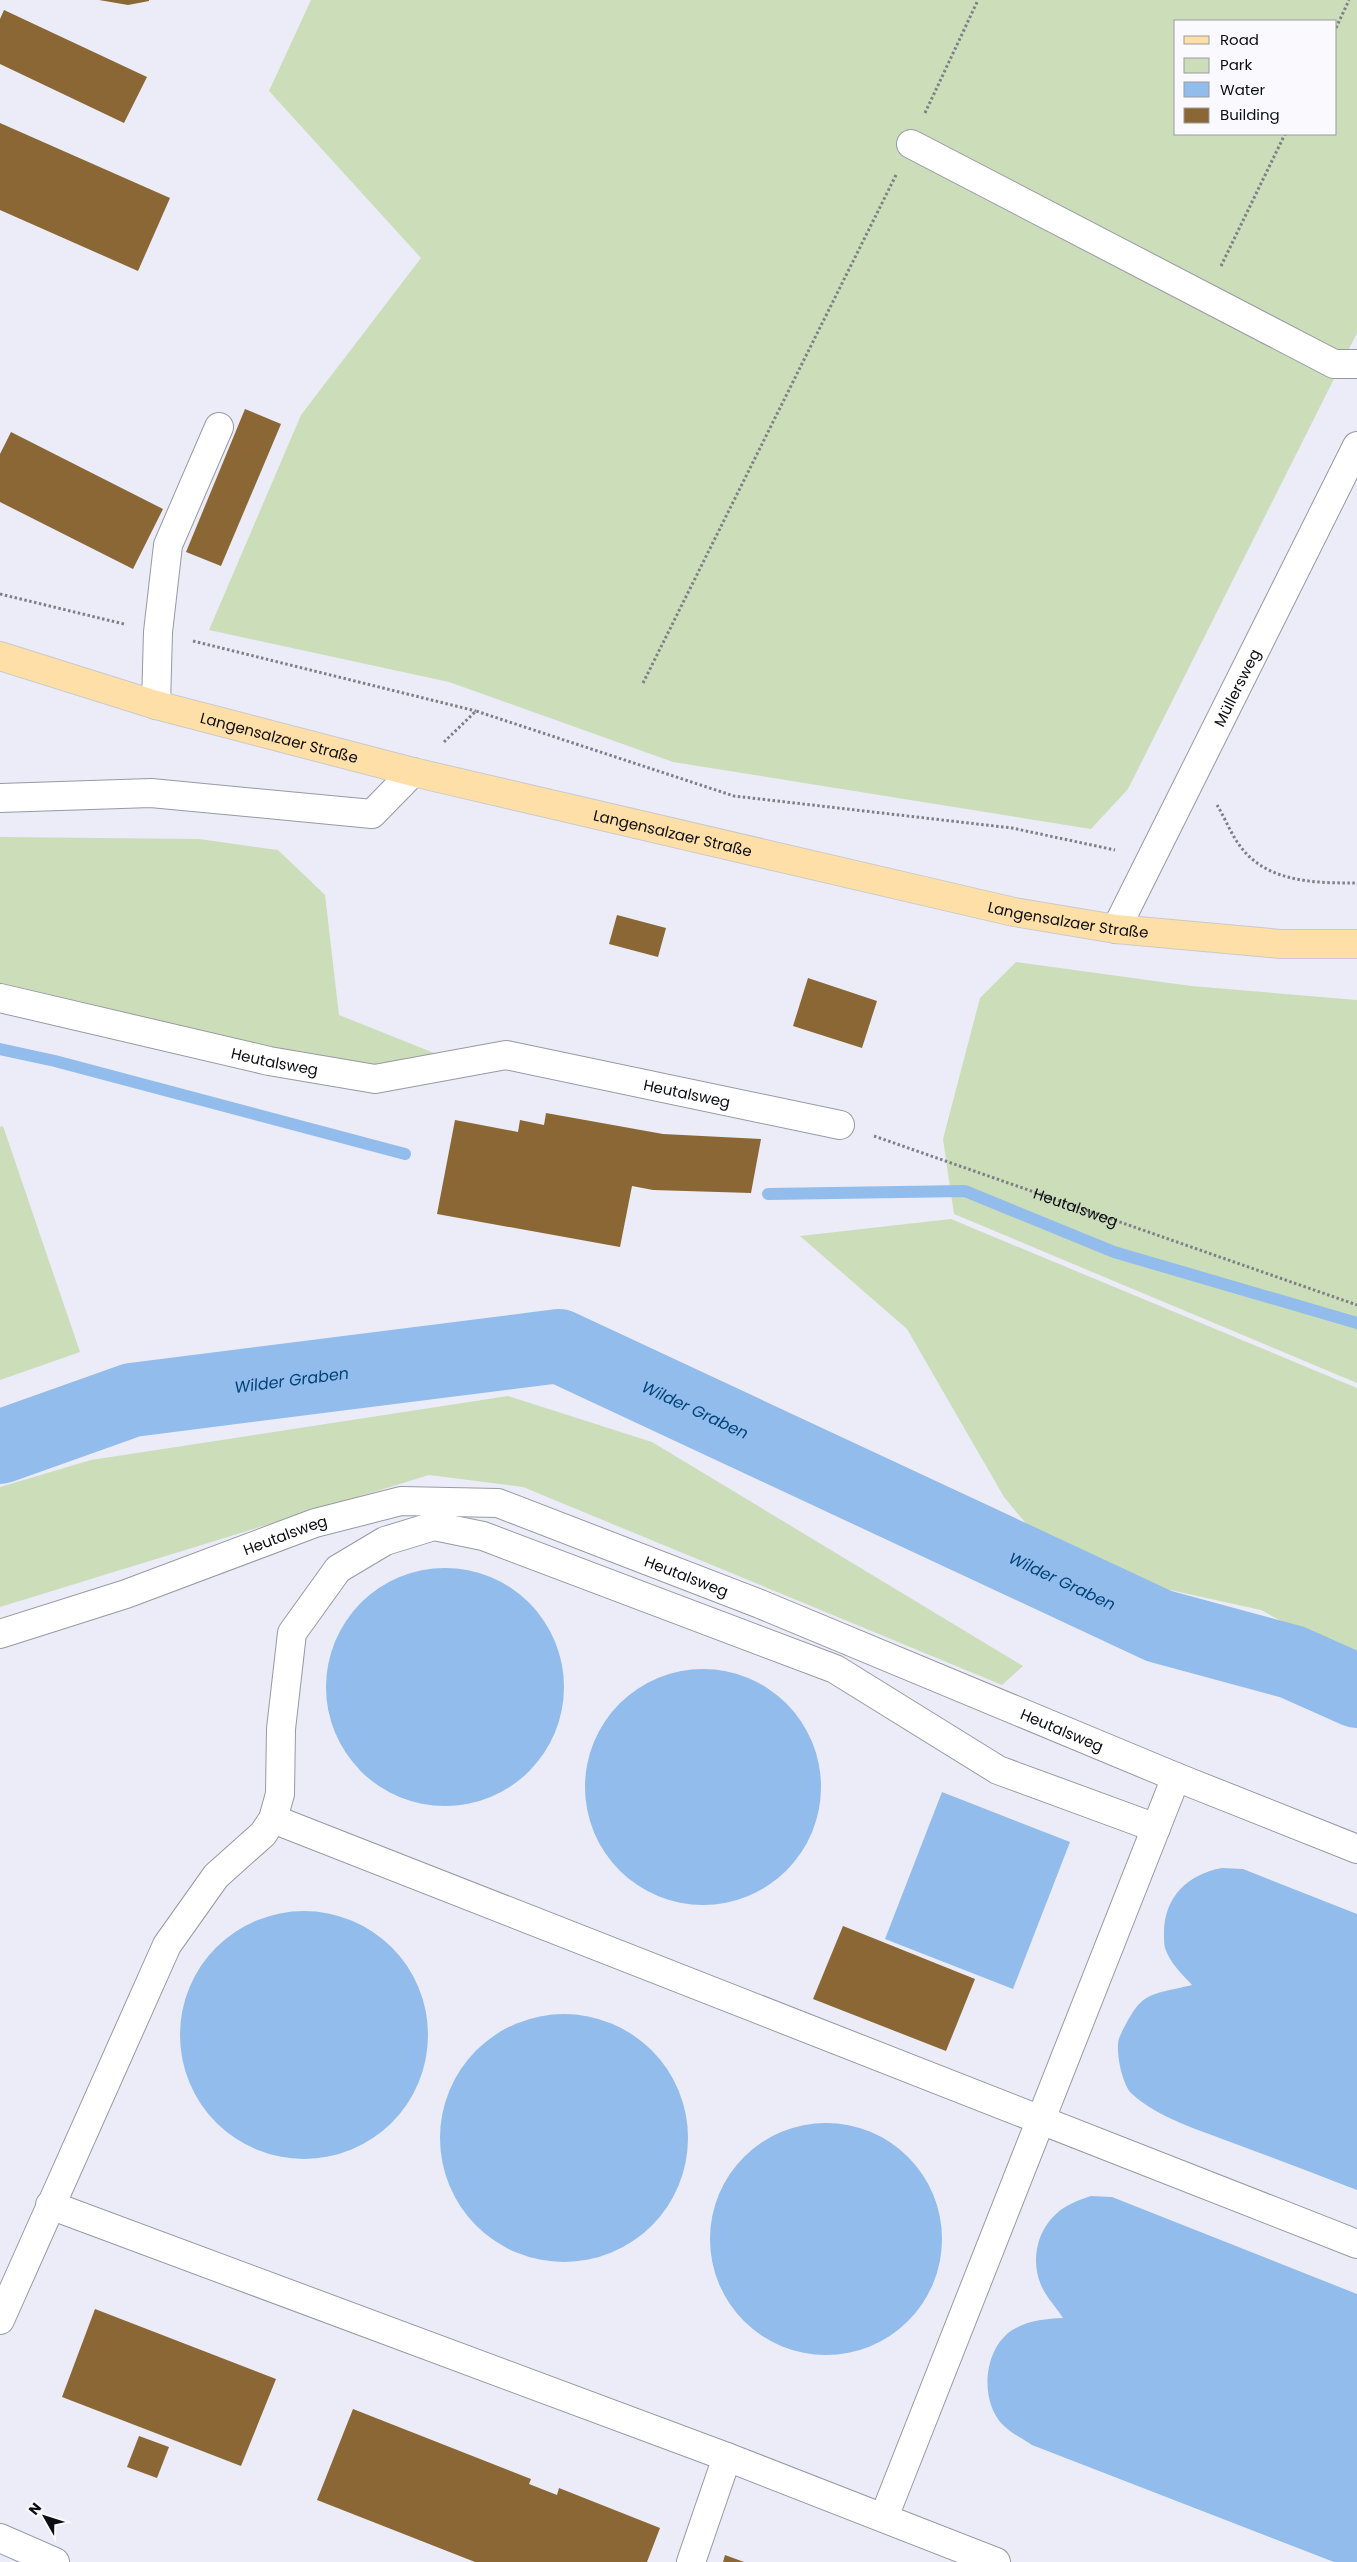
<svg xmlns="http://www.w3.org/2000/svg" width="1357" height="2562" font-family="Poppins,sans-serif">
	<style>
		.green { fill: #ccddba; fill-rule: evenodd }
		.water { fill: #92bceb }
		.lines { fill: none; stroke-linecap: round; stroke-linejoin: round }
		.stream { stroke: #92bceb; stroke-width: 12 }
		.river { stroke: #92bceb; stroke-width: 74 }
		.building { fill: #8b6735 }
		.minor-casing { stroke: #9899a3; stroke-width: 30 }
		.major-casing { stroke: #cacacb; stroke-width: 30 }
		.path { stroke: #7f8087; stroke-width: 3; stroke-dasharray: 2.5 2.5; stroke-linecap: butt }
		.minor { stroke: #fff; stroke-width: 28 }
		.major { stroke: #fedfa7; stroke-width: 28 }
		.labels { text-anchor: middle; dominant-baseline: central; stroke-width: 4; stroke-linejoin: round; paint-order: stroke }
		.street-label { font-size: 15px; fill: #0d0e11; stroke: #fafafe }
		.water-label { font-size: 16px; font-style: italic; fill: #02437b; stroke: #fafafe }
	</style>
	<rect width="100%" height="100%" fill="#ebecf7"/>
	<!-- green -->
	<g class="green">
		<path d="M311 0H1357V333L1128 789 1091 829 673 762 449 682 209 630 301 415 421 258 269 91ZM1176 21H1336V134H1176Z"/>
		<polygon points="0,837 199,839 278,850 325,895 339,1015 449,1059 376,1073 0,992"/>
		<polygon points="1016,962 1191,986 1357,1000 1357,1383 954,1214 943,1139 980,998"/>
		<polygon points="3,1126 80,1352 0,1380 0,1127"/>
		<polygon points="951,1219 1357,1388 1357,1662 1261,1610 1061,1566 1004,1497 907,1329 800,1236"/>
		<polygon points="508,1396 652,1442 1023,1666 1002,1685 523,1487 429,1475 0,1607 0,1487 91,1460"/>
	</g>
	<!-- water -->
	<g class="water">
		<circle cx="445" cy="1687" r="119"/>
		<circle cx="703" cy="1787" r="118"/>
		<polygon points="942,1792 1070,1842 1013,1989 885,1939"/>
		<path d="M1222 1868 1243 1869 1357 1914V2190C1316 2174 1274 2158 1233 2143 1198 2129 1159 2119 1131 2093 1122 2084 1114 2047 1120 2036 1142 1991 1146 1996 1192 1985 1182 1974 1170 1963 1165 1948 1164 1944 1164 1938 1164 1933 1164 1897 1188 1874 1222 1868Z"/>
		<circle cx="304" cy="2035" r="124"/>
		<circle cx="564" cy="2138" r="124"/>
		<circle cx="826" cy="2239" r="116"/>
		<path d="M1091 2196 1112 2197 1357 2294V2562H1334L1032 2445C1023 2439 1011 2433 1003 2425 979 2401 983 2347 1014 2329 1030 2320 1046 2319 1063 2318 1056 2307 1046 2297 1041 2285 1031 2262 1036 2232 1056 2214 1065 2205 1079 2200 1091 2196Z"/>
	</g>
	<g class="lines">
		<!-- stream -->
		<g class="stream">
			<polyline points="0,1049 55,1061 405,1154"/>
			<polyline points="768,1194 965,1191 1114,1252 1357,1323"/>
		</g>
		<!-- river -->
		<path class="river" id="s1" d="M0 1447 132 1400 559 1346 1159 1626 1292 1662 1357 1691"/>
	</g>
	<!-- building -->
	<g class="building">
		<polygon points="99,0 149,0 149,1 128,5"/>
		<polygon points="4,10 147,77 124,123 0,64 0,19"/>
		<polygon points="0,123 170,198 138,271 0,210"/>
		<polygon points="245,409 281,424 221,566 186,552"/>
		<polygon points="11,432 163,509 133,569 0,502 0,454"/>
		<polygon points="617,915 666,928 658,957 609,944"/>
		<polygon points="808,978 877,1001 862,1048 793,1026"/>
		<polygon points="546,1113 663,1134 761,1139 751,1193 653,1190 632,1186 620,1247 437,1214 455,1120 518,1132 520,1120 544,1125"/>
		<polygon points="843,1926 975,1979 946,2051 813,1999"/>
		<polygon points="95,2309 276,2379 241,2466 62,2397"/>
		<polygon points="353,2409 531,2479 529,2484 557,2495 559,2488 660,2528 647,2562 475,2562 317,2500"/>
		<polygon points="139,2436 169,2447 157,2478 127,2467"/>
		<polygon points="725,2555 744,2562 723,2562"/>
	</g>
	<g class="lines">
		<!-- minor casing -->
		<g class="minor-casing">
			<g id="minor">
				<polyline points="911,144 1334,364 1357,364"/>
				<polyline points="156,705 158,632 168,545 219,427"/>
				<polyline points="0,798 151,793 372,814 413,772"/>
				<path id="s3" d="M1116 929 1357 446"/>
				<path id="s4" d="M0 998 269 1061 375 1079 506 1055 840 1125"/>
				<path id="s5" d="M0 1634 126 1594 315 1523 401 1501 498 1503 760 1604 1176 1777 1357 1849"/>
				<polyline points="273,1819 1357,2244"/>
				<polyline points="50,2205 727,2457 996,2562"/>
				<polyline points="0,2320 167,1945 216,1876 263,1834 273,1819 280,1794 281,1729 292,1633 338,1569 385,1541 434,1526 483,1536 835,1669 998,1770 1156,1828"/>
				<polyline points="884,2517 1176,1777"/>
				<polyline points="0,2538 55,2562"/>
				<polyline points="691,2562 727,2457"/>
			</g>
		</g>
		<!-- major casing -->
		<g class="major-casing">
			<g id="major">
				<path id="s6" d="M0 656 156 705 413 772 1014 912 1116 929 1281 944H1357"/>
			</g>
		</g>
		<!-- path -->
		<g class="path">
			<polyline points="1336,28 1349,0"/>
			<polyline points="925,113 978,0"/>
			<polyline points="1221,266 1285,134"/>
			<polyline points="0,594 124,624"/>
			<polyline points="193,641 476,711"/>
			<polyline points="643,683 896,175"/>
			<polyline points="444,742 476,711 734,796 1012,828 1115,850"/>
			<path d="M1217 805C1225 818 1231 834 1240 846 1267 883 1316 883 1357 883"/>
			<path id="s2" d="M874 1136 1357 1305"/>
		</g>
		<!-- minor -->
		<use href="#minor" class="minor"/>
		<!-- major -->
		<use href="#major" class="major"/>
	</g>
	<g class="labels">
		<!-- street labels -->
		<g class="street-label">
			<text stroke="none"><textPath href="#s3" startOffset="270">Müllersweg</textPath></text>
			<text stroke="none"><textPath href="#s6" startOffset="291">Langensalzaer Straße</textPath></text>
			<text stroke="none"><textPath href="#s6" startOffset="696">Langensalzaer Straße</textPath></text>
			<text stroke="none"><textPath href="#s6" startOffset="1101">Langensalzaer Straße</textPath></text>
			<text stroke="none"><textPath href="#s4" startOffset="282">Heutalsweg</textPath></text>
			<text stroke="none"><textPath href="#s4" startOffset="702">Heutalsweg</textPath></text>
			<text stroke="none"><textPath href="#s2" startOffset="214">Heutalsweg</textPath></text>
			<text stroke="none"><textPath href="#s5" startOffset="302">Heutalsweg</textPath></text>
			<text stroke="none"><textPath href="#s5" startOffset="722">Heutalsweg</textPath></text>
			<text stroke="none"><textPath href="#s5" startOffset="1128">Heutalsweg</textPath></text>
		</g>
		<!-- water labels -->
		<g class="water-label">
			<text stroke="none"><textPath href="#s1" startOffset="301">Wilder Graben</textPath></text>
			<text stroke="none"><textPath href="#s1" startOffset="721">Wilder Graben</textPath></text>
			<text stroke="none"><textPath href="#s1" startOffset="1126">Wilder Graben</textPath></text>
		</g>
	</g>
	<!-- legend -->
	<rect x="1174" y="20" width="162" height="115" fill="#fafafe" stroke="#9b9c9f"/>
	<rect x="1184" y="36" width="25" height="8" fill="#fedfa7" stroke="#9b9c9f"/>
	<text x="1220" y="45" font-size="15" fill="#0d0e11">Road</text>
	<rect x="1184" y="58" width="25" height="15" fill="#ccddba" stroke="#9b9c9f"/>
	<text x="1220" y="70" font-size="15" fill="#0d0e11">Park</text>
	<rect x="1184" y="82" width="25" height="15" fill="#92bceb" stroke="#9b9c9f"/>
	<text x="1220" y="95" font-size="15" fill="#0d0e11">Water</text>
	<rect x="1184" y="108" width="25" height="15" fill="#8b6735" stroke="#9b9c9f"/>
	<text x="1220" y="120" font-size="15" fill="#0d0e11">Building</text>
	<!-- north arrow -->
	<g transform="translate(45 2517) rotate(309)" stroke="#fafafe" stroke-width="4" paint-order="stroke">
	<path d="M0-4L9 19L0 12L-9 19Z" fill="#0d0e11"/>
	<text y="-8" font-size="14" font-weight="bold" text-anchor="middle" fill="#0d0e11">N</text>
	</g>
</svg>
